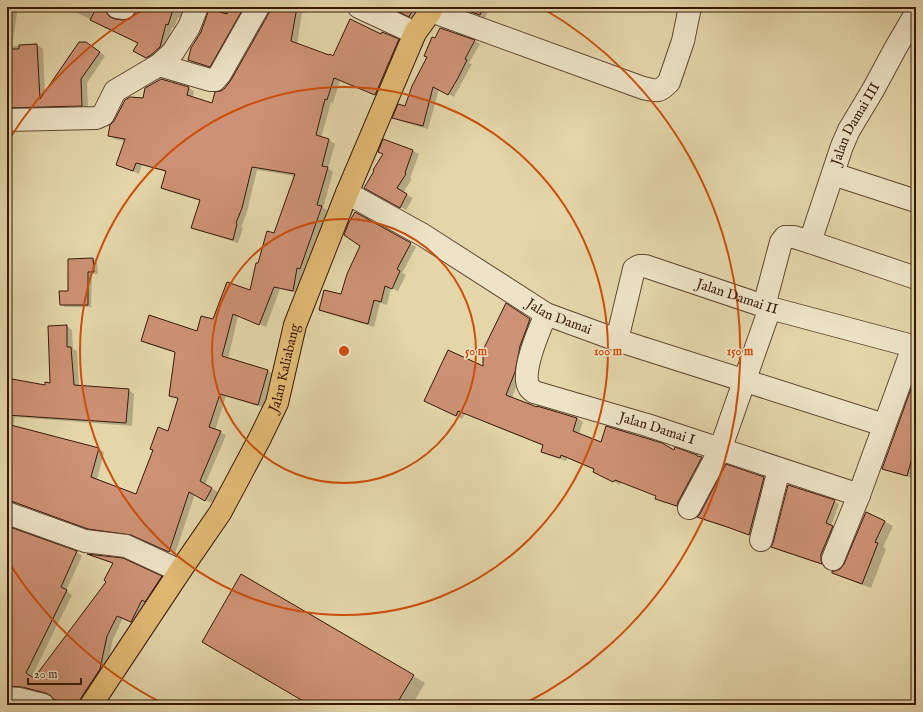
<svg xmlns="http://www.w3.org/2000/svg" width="923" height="712" font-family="'IM FELL English',serif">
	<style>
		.shadow { fill: #0003 }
		.building { fill: #cd9275; stroke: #38180c }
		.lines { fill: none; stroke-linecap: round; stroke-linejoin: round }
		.minor-casing { stroke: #634833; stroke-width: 24 }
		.major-casing { stroke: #38180c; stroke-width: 24 }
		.minor { stroke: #ede4c7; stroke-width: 22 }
		.major { stroke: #e2bb74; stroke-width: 22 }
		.ring { fill: none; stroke: #ce4f0c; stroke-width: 2 }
		.labels { text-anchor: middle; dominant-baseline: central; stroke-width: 3; stroke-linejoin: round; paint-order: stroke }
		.street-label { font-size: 14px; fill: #38180c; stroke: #ede4c7 }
		.centre { fill: #ce4f0c; stroke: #ede4c7; stroke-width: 2 }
		.ring-label { font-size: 12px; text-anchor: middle; font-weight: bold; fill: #ce4f0c; stroke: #ede4c7; stroke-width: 3; stroke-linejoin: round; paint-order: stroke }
	</style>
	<rect width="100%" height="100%" fill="#e3d6a9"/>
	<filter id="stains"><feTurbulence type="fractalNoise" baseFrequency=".005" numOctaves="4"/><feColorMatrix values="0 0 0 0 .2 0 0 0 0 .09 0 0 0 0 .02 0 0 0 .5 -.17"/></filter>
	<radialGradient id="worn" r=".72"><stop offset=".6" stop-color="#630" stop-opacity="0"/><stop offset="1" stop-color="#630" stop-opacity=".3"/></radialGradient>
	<!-- shadow -->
	<g class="shadow">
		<polygon points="7,7 18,7 12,46 37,45 43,49 45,93 92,46 105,56 87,83 88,109 7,110"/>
		<polygon points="65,7 111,7 111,15 114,20 129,20 136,15 137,7 191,7 186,19 178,17 174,28 172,27 165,50 153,61 140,54 139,43"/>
		<polygon points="210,7 251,7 216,69 195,63 189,60 210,11"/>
		<polygon points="271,7 306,7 305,13 302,13 297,44 334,57 382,35 398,40 404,43 381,97 340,80 333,103 331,102 321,138 329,140 335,144 328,168 333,172 323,208 327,210 306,272 303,271 298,293 280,289 266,327 238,316 228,359 268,371 274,374 264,408 226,396 215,430 226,435 205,485 218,492 211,503 195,494 175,554 138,537 95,532 18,504 11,504 7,505 7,413 8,413 46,386 51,384 66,326 72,330 73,349 77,351 79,386 128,390 134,394 132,426 15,417 13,427 98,449 104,452 97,480 136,495 169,432 179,400 170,395 176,353 148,344 142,341 198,332 251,292 259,265 275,234 295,176 257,170 247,212 241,227 243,228 238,243 198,230 193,227 200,201 168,191 163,188 167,172 142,165 139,174 123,167 117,164 125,141 115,139 109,136 144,99 189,88 194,91 193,98 213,104 221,92 225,89 232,81 270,14"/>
		<polygon points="391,7 421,7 415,19"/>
		<polygon points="456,7 482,7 481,9 487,13 485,18"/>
		<polygon points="441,29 475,41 480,44 469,63 472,64 454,97 439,89 428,129 399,121 394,118 406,107 435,39"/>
		<polygon points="384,141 413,151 419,154 410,178 412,179 403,193 413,198 406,210 365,188 384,154 379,152"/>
		<polygon points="355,213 416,247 402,273 406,275 398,291 391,288 387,305 380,303 374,327 326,313 320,309 342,296 362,245"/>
		<polygon points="93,259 97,261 98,274 92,274 91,307 65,307 61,304 69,291 69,260"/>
		<polygon points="512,308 536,323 520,375 512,398 537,408 577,418 583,422 579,434 602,443 674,451 697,456 707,462 683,509 663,502 657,498 657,496 621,482 620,485 600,475 595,469 567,458 566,461 548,455 542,451 544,446 465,414 462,419 432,404 484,368"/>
		<polygon points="916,378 916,466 913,478 888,471 883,468"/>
		<polygon points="764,478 768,481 754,537 735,530 703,520 699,517"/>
		<polygon points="834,501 839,504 831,526 838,530 826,566 777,550 772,547"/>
		<polygon points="884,521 893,526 883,547 886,549 871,588 841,577 833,572 841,570"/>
		<polygon points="7,527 77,552 82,556 66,591 72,595 31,678 35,679 108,581 114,563 91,555 161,577 167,580 137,625 123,618 113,639 106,672 85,705 71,705 60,702 54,698 52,696 29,690 13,689 7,687"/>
		<polygon points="242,575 425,683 412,705 312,705"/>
	</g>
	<!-- building -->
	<g class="building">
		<polygon points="97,7 105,7 106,12 110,17 115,19 122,20 129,19 134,15 136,7 174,7 168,25 166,24 160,47 151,55 146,58 133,51 138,43 90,20"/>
		<polygon points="228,7 244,7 210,67 188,60 191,48 201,32 209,9 227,14"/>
		<polygon points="270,7 297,7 291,41 329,55 330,54 333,56 350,19 381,34 382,32 399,39 375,95 334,78 327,100 325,99 316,135 329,139 322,166 328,167 317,205 322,206 300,269 297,268 293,291 274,287 259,325 233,314 222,356 268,370 258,405 220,394 209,427 221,431 200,481 212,488 205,501 189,492 169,552 131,535 88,529 11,501 7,501 7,424 99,448 91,477 136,494 153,450 150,449 158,427 168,431 178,398 169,396 175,352 141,341 149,315 197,331 201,316 213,319 227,282 250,290 256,263 258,263 267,231 274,233 295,174 252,167 242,208 236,223 237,224 233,240 191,228 200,200 161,188 166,171 136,163 133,171 116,165 125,139 108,136 110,125 114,121 125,100 130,97 143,98 145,88 161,79 189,87 187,95 212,103 215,92 221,91 225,88 231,80 269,13"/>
		<polygon points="394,7 414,7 409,17 393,9"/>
		<polygon points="457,7 483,7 480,15"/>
		<polygon points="440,28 475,40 465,59 467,60 458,78 448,95 433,87 423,126 392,118 398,104 405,106 412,86 427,57 424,56 432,37 435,38"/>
		<polygon points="79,42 86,42 100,52 81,79 82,106 7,108 7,49 19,49 19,45 37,44 40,99"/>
		<polygon points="383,139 413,150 405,173 406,174 397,188 407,194 400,208 364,188 374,171 373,170 383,154 378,152"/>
		<polygon points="355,212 411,243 397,269 400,271 392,289 385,286 381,302 374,300 368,324 319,310 324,290 341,294 347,274 360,246 344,235 349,222"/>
		<polygon points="93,258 94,272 88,272 88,305 60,305 59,291 68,291 68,259"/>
		<polygon points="506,303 530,319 520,346 515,372 506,395 537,407 537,406 577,418 573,431 601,442 606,426 662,443 674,450 675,447 697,455 697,456 702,457 678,502 677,506 655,499 656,496 615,480 613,482 593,472 594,469 561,455 560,458 541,452 543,445 458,411 456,416 424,401 448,350 483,366 483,350"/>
		<polygon points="67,325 67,347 71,347 74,385 129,389 126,423 7,415 12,379 45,385 45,382 50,383 48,326"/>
		<polygon points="916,375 916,444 907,476 882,469"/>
		<polygon points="726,464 764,477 749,535 730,528 697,517 700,514"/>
		<polygon points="788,485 835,500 826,523 833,526 821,554 821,560 822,564 771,547 773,543"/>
		<polygon points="866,512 885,521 875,542 878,543 862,584 832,573 832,571 835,571 840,569 844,564"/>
		<polygon points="7,526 77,551 61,587 67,590 26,673 34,678 106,582 104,580 113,563 87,554 123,558 162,576 145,602 142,600 131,622 117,616 107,636 100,669 81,698 79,705 71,705 53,699 51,696 46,693 22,687 7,686"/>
		<polygon points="241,574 414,675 396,705 310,705 202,642"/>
	</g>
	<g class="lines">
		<!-- minor casing -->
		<g class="minor-casing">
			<g id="minor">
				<polyline points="117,7 124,8 124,7"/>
				<polyline points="359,7 415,33"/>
				<path d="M431 11 643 88C656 91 659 93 669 82L683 41 690 7"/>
				<polyline points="159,65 210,80 215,80 220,74 258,7"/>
				<polyline points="7,120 96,118 103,115 115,91 159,65 173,52 189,27 197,7"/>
				<polyline points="833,174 916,201"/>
				<path id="s1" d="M347 193 423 235 546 314 617 340 884 425"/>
				<path id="s2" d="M810 242 842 146 849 130 873 90 895 49 916 13"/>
				<polyline points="764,306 781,242 785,237 794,237 810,242 916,278"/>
				<path id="s3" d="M546 314C540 328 520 373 529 387 529 388 533 391 534 392L647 425 859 495"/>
				<path id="s4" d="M617 340 634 269 639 266H645L770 308 916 347"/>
				<polyline points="689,508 720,450 770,308"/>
				<polyline points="7,513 85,541 126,546 180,571"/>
				<polyline points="761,540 779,469"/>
				<polyline points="833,559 859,495 913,347"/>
				<polyline points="7,698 19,699 43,705"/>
			</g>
		</g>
		<!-- major casing -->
		<g class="major-casing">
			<g id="major">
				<path id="s5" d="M91 705 180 571 220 513 260 438 277 403 295 325 347 193 415 33 431 11 432 7"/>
			</g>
		</g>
		<!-- minor -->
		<use href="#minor" class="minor"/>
		<!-- major -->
		<use href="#major" class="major"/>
	</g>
	<!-- distance rings -->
	<g class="ring">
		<circle cx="344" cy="351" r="132"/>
		<circle cx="344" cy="351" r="264"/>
		<path d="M164 704A396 396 0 0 1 8 561M8 141A396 396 0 0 1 146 8M542 8A396 396 0 0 1 524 704"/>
	</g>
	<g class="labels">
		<!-- street labels -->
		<g class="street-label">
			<text stroke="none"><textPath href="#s2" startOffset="127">Jalan Damai III</textPath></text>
			<text stroke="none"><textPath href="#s4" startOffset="182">Jalan Damai II</textPath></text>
			<text stroke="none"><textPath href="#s1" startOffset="246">Jalan Damai</textPath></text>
			<text stroke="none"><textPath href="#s5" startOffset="391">Jalan Kaliabang</textPath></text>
			<text stroke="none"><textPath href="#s3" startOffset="212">Jalan Damai I</textPath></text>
		</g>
	</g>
	<circle cx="344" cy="351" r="6" class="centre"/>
	<g class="ring-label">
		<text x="476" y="355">50 m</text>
		<text x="608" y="355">100 m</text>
		<text x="740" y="355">150 m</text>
	</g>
	<!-- margin -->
	<rect width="923" height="712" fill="none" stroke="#e3d6a9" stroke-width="24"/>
	<rect x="8" y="8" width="907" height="696" fill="none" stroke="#38180c" stroke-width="2"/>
	<rect x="12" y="12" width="899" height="688" fill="none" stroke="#38180c"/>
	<!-- scale -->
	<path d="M28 678v6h53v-6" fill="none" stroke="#38180c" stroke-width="2"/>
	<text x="34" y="678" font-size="12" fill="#38180c" stroke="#ede4c7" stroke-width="3" paint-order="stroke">20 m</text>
	<rect width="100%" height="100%" filter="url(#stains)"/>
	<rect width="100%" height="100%" fill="url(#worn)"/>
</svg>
